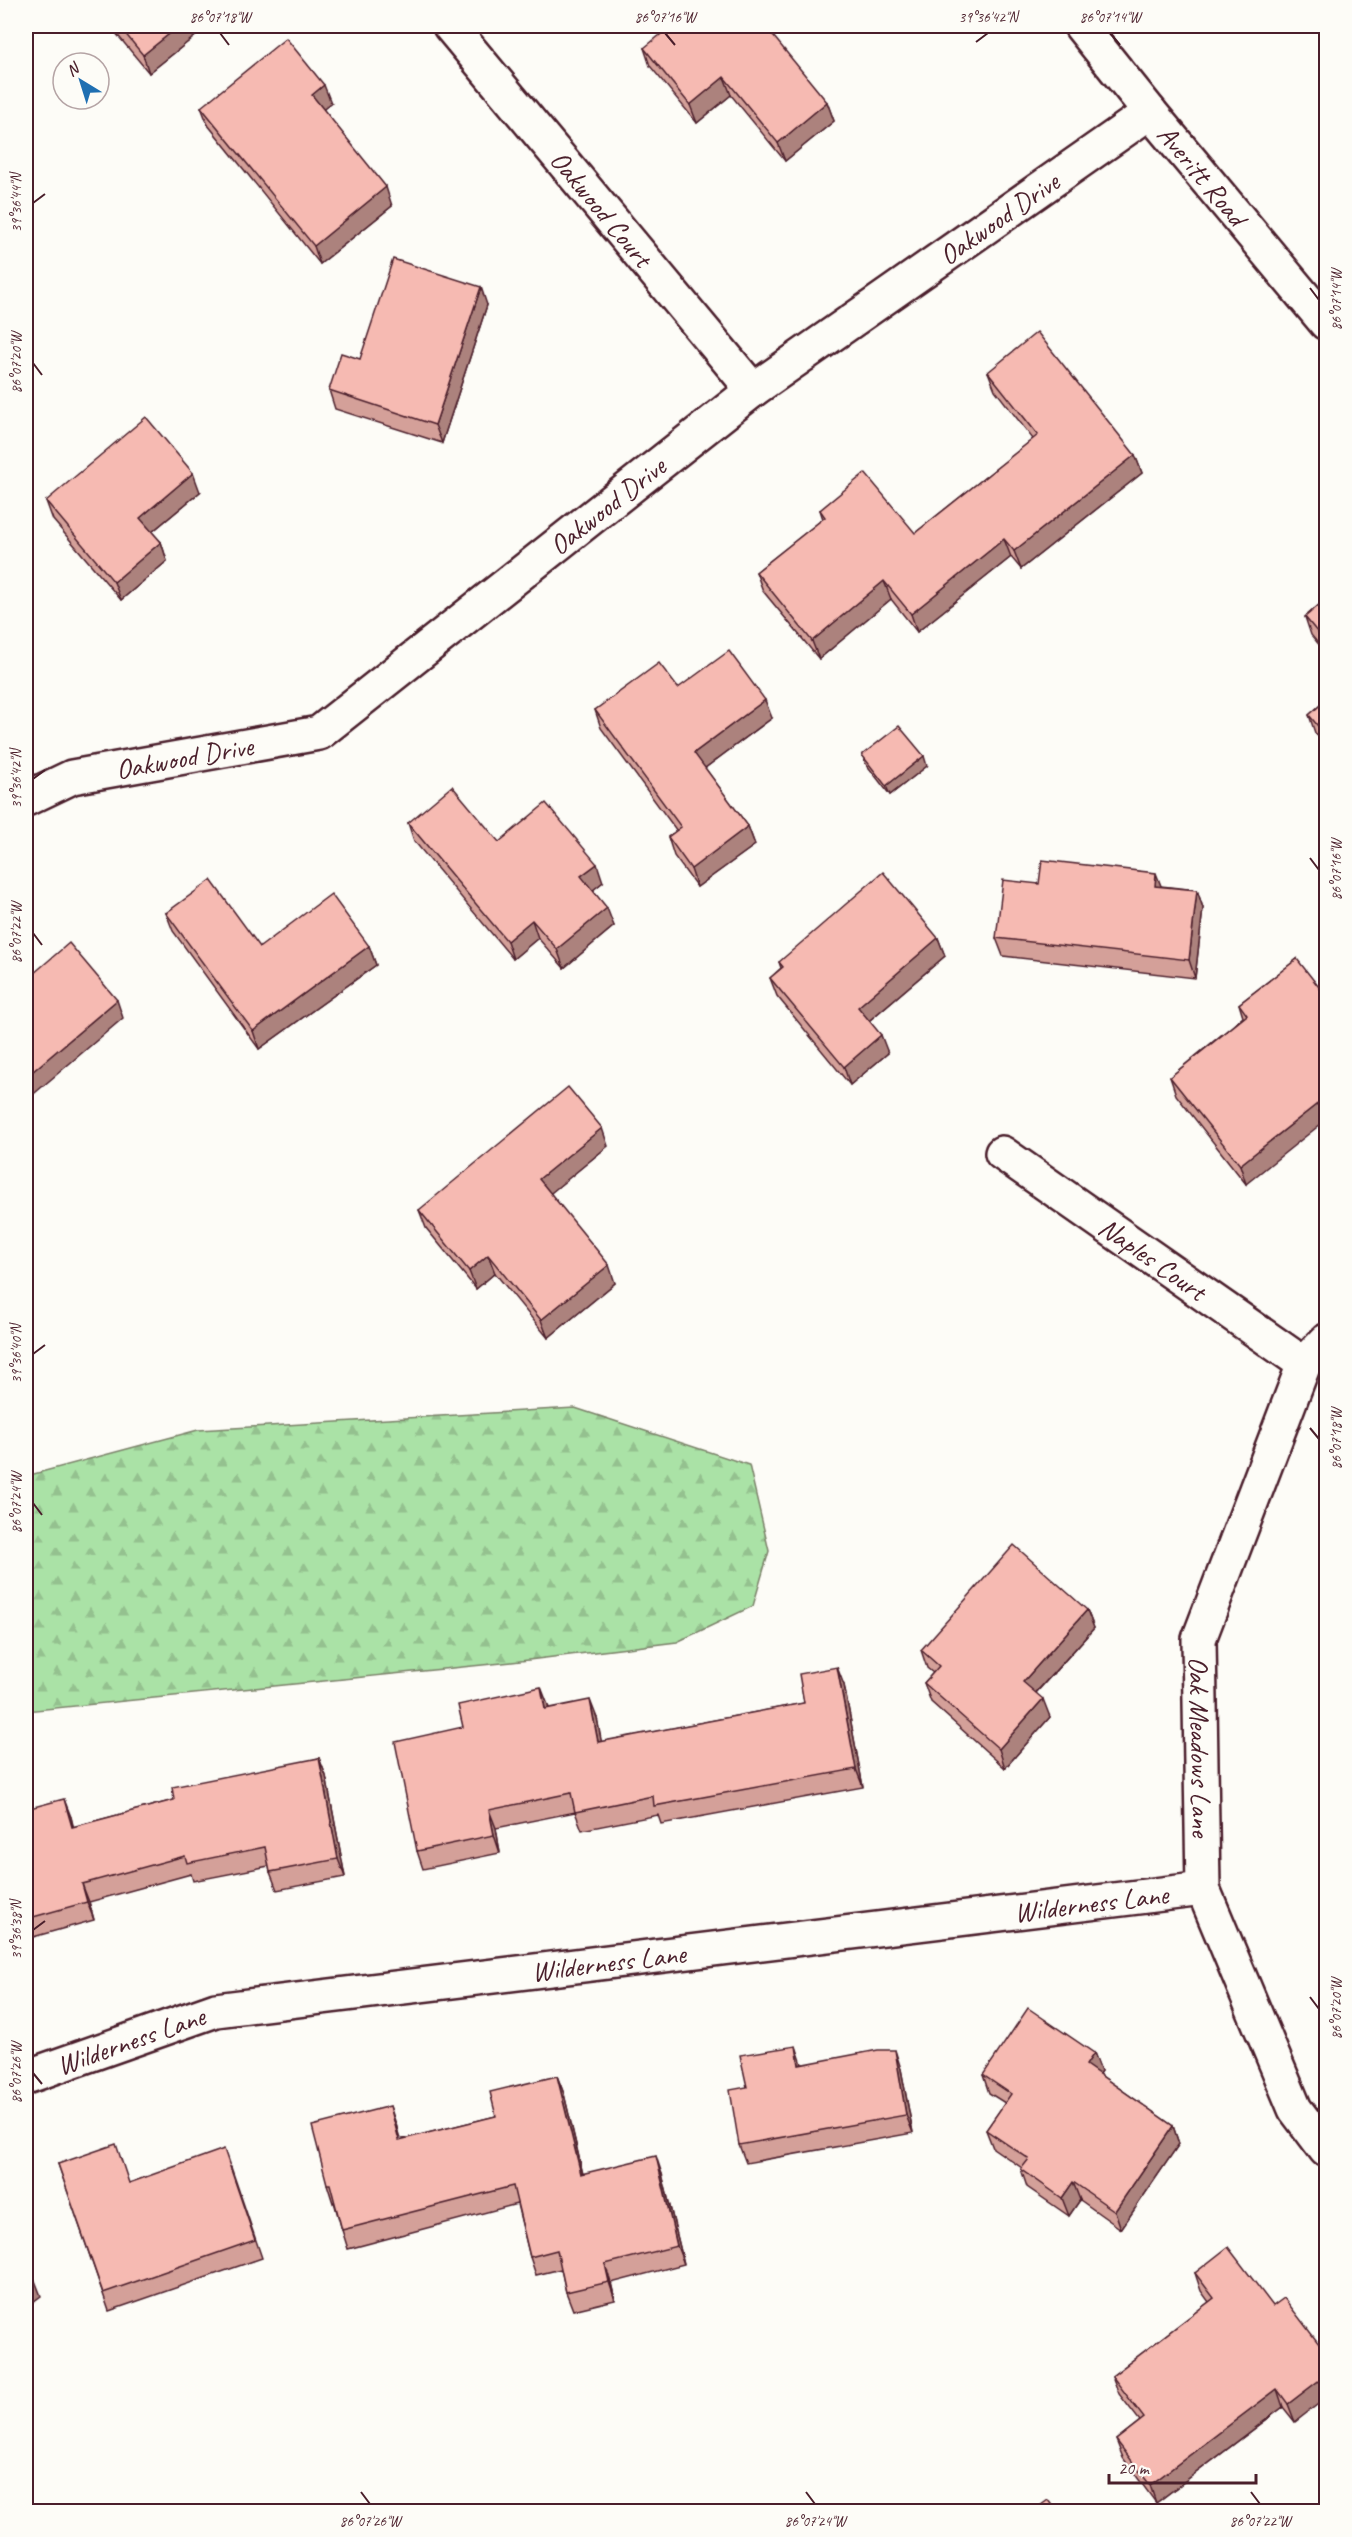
<svg xmlns="http://www.w3.org/2000/svg" width="1352" height="2537" font-family="Caveat,sans-serif">
	<style>
		.forest { fill: url(#forest-firs); stroke: #7a8068; stroke-width: 1.5 }
		.lines { fill: none; stroke-linecap: round; stroke-linejoin: round }
		.minor-casing { stroke: #4a1f2b; stroke-width: 38 }
		.tertiary-casing { stroke: #4a1f2b; stroke-width: 38 }
		.minor { stroke: #fdfcf7; stroke-width: 33 }
		.tertiary { stroke: #fdfcf7; stroke-width: 33 }
		.wall { fill: #d4a099; stroke: #4a1f2b; stroke-width: 1.5 }
		.shaded-wall { fill: #ac827d; stroke: #4a1f2b; stroke-width: 1.5 }
		.building { fill: #f6bab2; stroke: #4a1f2b; stroke-width: 1.5 }
		.ticks { fill: none; stroke: #4a1f2b; stroke-width: 2 }
		.labels { text-anchor: middle; dominant-baseline: central; stroke-width: 6; stroke-linejoin: round; paint-order: stroke }
		.street-label { font-size: 28px; fill: #4a1f2b; stroke: #fdfcf7 }
		.neatline { fill: none; stroke: #4a1f2b; stroke-width: 2 }
		.ticks-label { font-size: 15px; text-anchor: middle; fill: #4a1f2b }
	</style>
	<defs>
		<pattern id="forest-firs" width="22" height="20" patternUnits="userSpaceOnUse" patternTransform="scale(1.5)"><rect width="22" height="20" fill="#aae2a6"/><path d="M5 1l3.5 6h-7zM16 11l3.5 6h-7z" fill="#94c18f"/></pattern>
	</defs>
	<rect width="100%" height="100%" fill="#fdfcf7"/>
	<filter id="ink" filterUnits="userSpaceOnUse"><feTurbulence type="fractalNoise" baseFrequency=".0167" numOctaves="2"/><feDisplacementMap in="SourceGraphic" scale="12" xChannelSelector="R" yChannelSelector="G"/><feConvolveMatrix kernelMatrix="1 2 1 2 8 2 1 2 1" color-interpolation-filters="sRGB"/></filter>
	<g filter="url(#ink)">
		<!-- forest -->
		<polygon class="forest" points="575,1408 749,1465 769,1551 753,1606 677,1642 512,1662 26,1711 26,1476 198,1430"/>
		<g class="lines">
			<!-- minor casing -->
			<g class="minor-casing">
				<g id="minor">
					<path id="s1" d="M450 26 753 390"/>
					<path id="s2" d="M26 799 72 777 319 733 753 390 1150 112"/>
					<path id="s3" d="M1002 1153 1304 1364"/>
					<path id="s4" d="M1326 1341 1304 1364 1199 1639 1203 1889 1295 2109 1326 2150"/>
					<path id="s5" d="M26 2077 216 2010 1203 1889"/>
				</g>
			</g>
			<!-- tertiary casing -->
			<g class="tertiary-casing">
				<g id="tertiary">
					<path id="s6" d="M1081 26 1150 112 1326 323"/>
				</g>
			</g>
			<!-- minor -->
			<use href="#minor" class="minor"/>
			<!-- tertiary -->
			<use href="#tertiary" class="tertiary"/>
		</g>
		<!-- wall -->
		<g class="wall">
			<polygon points="110,26 208,26 149,73"/>
			<polygon points="644,48 827,102 834,121 785,161 731,95 697,123 650,66"/>
			<polygon points="331,103 323,109 392,206 320,264 208,125 201,107"/>
			<polygon points="487,305 442,443 335,409 329,390 360,359"/>
			<polygon points="988,372 1135,455 1142,473 1021,569 1011,557 917,632 891,599 819,659 763,591 756,572 823,519 820,510 915,533 1033,439 995,390"/>
			<polygon points="200,492 152,532 161,542 167,561 121,600 53,520 46,501"/>
			<polygon points="1326,599 1326,653 1311,635 1305,617"/>
			<polygon points="678,688 772,718 705,768 748,826 755,845 697,887 674,856 668,837 677,831 601,728 595,710"/>
			<polygon points="1326,700 1326,746 1315,733 1309,715"/>
			<polygon points="862,755 927,766 890,795 866,764"/>
			<polygon points="408,823 499,842 603,882 593,890 614,926 564,968 538,938 513,959 414,841"/>
			<polygon points="1039,884 1161,886 1197,890 1203,908 1195,978 1003,956 996,938"/>
			<polygon points="166,913 260,947 369,946 376,965 259,1049 173,931"/>
			<polygon points="938,938 945,956 869,1021 888,1053 850,1085 777,996 770,978 781,968 779,962"/>
			<polygon points="1297,959 1246,1184 1176,1095 1170,1077 1243,1017 1239,1004"/>
			<polygon points="608,1146 550,1193 615,1283 548,1338 495,1273 476,1289 426,1228 419,1210"/>
			<polygon points="1087,1610 1094,1628 1036,1693 1050,1717 1005,1768 931,1702 924,1683 933,1673 927,1668 921,1650"/>
			<polygon points="844,1685 863,1787 661,1824 658,1815 582,1830 575,1812 496,1828 500,1853 423,1869 417,1851 548,1705 549,1708 597,1718 601,1742 804,1703"/>
			<polygon points="319,1758 326,1776 345,1877 277,1890 270,1872 269,1866 193,1881 191,1874 89,1902 94,1920 26,1939 26,1809 71,1817 73,1827 174,1800"/>
			<polygon points="1094,2053 1101,2071 1099,2074 1173,2126 1179,2144 1121,2229 1080,2200 1069,2216 1027,2187 1021,2169 1022,2168 993,2148 986,2130 1005,2103 989,2093 983,2075"/>
			<polygon points="803,2064 901,2069 913,2133 746,2163 739,2145 747,2087"/>
			<polygon points="557,2076 564,2094 583,2174 662,2174 684,2264 611,2283 615,2300 573,2310 566,2292 561,2269 536,2275 530,2257 517,2204 348,2249 342,2230 334,2202 333,2203 327,2184 396,2124 400,2140 496,2116"/>
			<polygon points="58,2164 130,2183 231,2167 262,2258 109,2311"/>
			<polygon points="1195,2273 1273,2306 1295,2422 1283,2407 1156,2503 1123,2458 1116,2440 1140,2421 1119,2394 1112,2376 1209,2302 1201,2291"/>
		</g>
		<!-- shaded-wall -->
		<g class="shaded-wall">
			<polygon points="179,26 208,26 149,73 143,55"/>
			<polygon points="724,77 731,95 697,123 690,105"/>
			<polygon points="324,85 331,103 319,113 312,95"/>
			<polygon points="827,102 834,121 785,161 778,143"/>
			<polygon points="386,187 392,206 320,264 314,246"/>
			<polygon points="481,287 487,305 442,443 435,425"/>
			<polygon points="1135,455 1142,473 1021,569 1014,551"/>
			<polygon points="193,473 200,492 147,536 140,518"/>
			<polygon points="1004,539 1011,557 917,632 911,614"/>
			<polygon points="161,542 167,561 121,600 114,582"/>
			<polygon points="884,581 891,599 819,659 812,641"/>
			<polygon points="765,700 772,718 701,771 694,753"/>
			<polygon points="924,756 927,766 890,795 886,786"/>
			<polygon points="748,826 755,845 697,887 691,869"/>
			<polygon points="597,864 603,882 588,894 581,876"/>
			<polygon points="1156,873 1163,891 1155,886"/>
			<polygon points="1197,890 1203,908 1195,978 1189,960"/>
			<polygon points="607,908 614,926 564,968 557,949"/>
			<polygon points="532,920 538,938 513,959 507,941"/>
			<polygon points="938,938 945,956 864,1025 858,1007"/>
			<polygon points="369,946 376,965 259,1049 253,1031"/>
			<polygon points="117,1000 123,1018 29,1098 26,1088 26,1077"/>
			<polygon points="881,1035 888,1053 850,1085 844,1067"/>
			<polygon points="1326,1097 1326,1120 1246,1184 1240,1165"/>
			<polygon points="602,1128 608,1146 546,1197 539,1179"/>
			<polygon points="488,1255 495,1273 476,1289 469,1271"/>
			<polygon points="609,1265 615,1283 548,1338 541,1320"/>
			<polygon points="1087,1610 1094,1628 1029,1700 1023,1682"/>
			<polygon points="837,1667 844,1685 863,1787 856,1769"/>
			<polygon points="541,1687 548,1705 552,1727 545,1709"/>
			<polygon points="1043,1699 1050,1717 1005,1768 999,1749"/>
			<polygon points="590,1700 597,1718 605,1761 598,1742"/>
			<polygon points="319,1758 326,1776 345,1877 338,1859"/>
			<polygon points="64,1799 71,1817 78,1845 72,1827"/>
			<polygon points="489,1810 496,1828 500,1853 494,1835"/>
			<polygon points="82,1884 89,1902 94,1920 87,1902"/>
			<polygon points="796,2046 802,2064 799,2065"/>
			<polygon points="895,2050 901,2069 913,2133 906,2115"/>
			<polygon points="1094,2053 1101,2071 1092,2083 1086,2065"/>
			<polygon points="557,2076 564,2094 587,2192 581,2174"/>
			<polygon points="390,2106 396,2124 405,2159 399,2140"/>
			<polygon points="1173,2126 1179,2144 1121,2229 1115,2211"/>
			<polygon points="656,2156 662,2174 684,2264 677,2246"/>
			<polygon points="1073,2182 1080,2200 1069,2216 1062,2198"/>
			<polygon points="605,2264 611,2283 615,2300 609,2282"/>
			<polygon points="34,2278 41,2296 26,2307 26,2284"/>
			<polygon points="1326,2375 1326,2398 1295,2422 1288,2404"/>
			<polygon points="1277,2389 1283,2407 1156,2503 1150,2485"/>
		</g>
		<!-- building -->
		<g class="building">
			<polygon points="119,26 179,26 143,55"/>
			<polygon points="671,26 765,26 827,102 778,143 724,77 690,105 644,48"/>
			<polygon points="286,38 324,85 312,95 386,187 314,246 201,107"/>
			<polygon points="393,259 481,287 435,425 329,390 341,353 360,359"/>
			<polygon points="1037,332 1135,455 1014,551 1004,539 911,614 884,581 812,641 756,572 825,517 820,510 865,473 915,533 1038,435 988,372"/>
			<polygon points="146,417 193,473 140,518 161,542 114,582 46,501"/>
			<polygon points="1326,599 1326,643 1305,617"/>
			<polygon points="729,651 765,700 694,753 748,826 691,869 668,837 681,827 595,710 659,663 678,688"/>
			<polygon points="1326,700 1326,736 1309,715"/>
			<polygon points="899,726 924,756 886,786 862,755"/>
			<polygon points="452,786 499,842 546,803 597,864 581,876 607,908 557,949 532,920 507,941 408,823"/>
			<polygon points="1042,860 1156,873 1155,886 1197,890 1189,960 996,938 1003,880 1039,884"/>
			<polygon points="883,872 938,938 858,1007 881,1035 844,1067 770,978 783,967 779,962"/>
			<polygon points="211,880 260,947 331,894 369,946 253,1031 166,913"/>
			<polygon points="69,943 117,1000 26,1077 26,980"/>
			<polygon points="1297,959 1326,996 1326,1097 1240,1165 1170,1077 1247,1015 1239,1004"/>
			<polygon points="568,1087 602,1128 539,1179 609,1265 541,1320 488,1255 469,1271 419,1210"/>
			<polygon points="1014,1545 1087,1610 1023,1682 1043,1699 999,1749 924,1683 939,1666 921,1650"/>
			<polygon points="837,1667 856,1769 654,1806 653,1796 575,1812 571,1793 489,1810 494,1835 417,1851 395,1742 463,1727 458,1705 541,1687 545,1709 590,1700 598,1742 804,1703 799,1674"/>
			<polygon points="319,1758 338,1859 270,1872 265,1847 187,1863 185,1856 82,1884 87,1902 26,1919 26,1809 64,1799 72,1827 174,1800 172,1787"/>
			<polygon points="1028,2008 1094,2053 1086,2065 1173,2126 1115,2211 1073,2182 1062,2198 1021,2169 1029,2159 986,2130 1011,2094 983,2075"/>
			<polygon points="796,2046 799,2065 878,2050 895,2050 906,2115 739,2145 730,2090 747,2087 740,2055"/>
			<polygon points="557,2076 581,2174 656,2156 677,2246 605,2264 609,2282 566,2292 557,2250 530,2257 513,2186 342,2230 330,2184 327,2184 312,2126 390,2106 399,2140 496,2116 490,2092"/>
			<polygon points="116,2144 129,2183 224,2149 255,2240 103,2293 58,2164"/>
			<polygon points="1228,2247 1273,2306 1284,2298 1326,2353 1326,2375 1288,2404 1277,2389 1150,2485 1116,2440 1144,2418 1112,2376 1214,2298 1195,2273"/>
			<polygon points="26,2266 34,2278 26,2284"/>
			<polygon points="1048,2500 1056,2511 1033,2511"/>
		</g>
	</g>
	<!-- ticks -->
	<path class="ticks" d="M220 33 229 45M665 33 675 45M1110 33 1120 45M976 42 988 33M33 203 45 194M1310 288 1319 300M33 363 42 375M33 779 45 770M1310 858 1319 870M33 933 42 945M33 1354 45 1345M1310 1428 1319 1439M33 1503 42 1515M33 1930 45 1921M1310 1997 1319 2009M33 2073 42 2084M361 2492 370 2504M806 2492 815 2504M1251 2492 1260 2504"/>
	<g class="labels">
		<!-- street labels -->
		<g class="street-label">
			<text stroke="none"><textPath href="#s6" startOffset="192">Averitt Road</textPath></text>
			<text stroke="none"><textPath href="#s1" startOffset="237">Oakwood Court</textPath></text>
			<text stroke="none"><textPath href="#s2" startOffset="1155">Oakwood Drive</textPath></text>
			<text stroke="none"><textPath href="#s2" startOffset="669">Oakwood Drive</textPath></text>
			<text stroke="none"><textPath href="#s2" startOffset="165">Oakwood Drive</textPath></text>
			<text stroke="none"><textPath href="#s3" startOffset="184">Naples Court</textPath></text>
			<text stroke="none"><textPath href="#s4" startOffset="434">Oak Meadows Lane</textPath></text>
			<text stroke="none"><textPath href="#s5" startOffset="1083">Wilderness Lane</textPath></text>
			<text stroke="none"><textPath href="#s5" startOffset="597">Wilderness Lane</textPath></text>
			<text stroke="none"><textPath href="#s5" startOffset="111">Wilderness Lane</textPath></text>
		</g>
	</g>
	<!-- margin -->
	<rect width="1352" height="2537" fill="none" stroke="#fdfcf7" stroke-width="66"/>
	<!-- north arrow -->
	<g transform="translate(81 81) rotate(322)"><circle r="28" fill="#fdfcf7" stroke="#b5a4a5" stroke-width="1.5"/>
	<path d="M0-4.5L10 22L0 15L-10 22Z" fill="#1f6fb2"/>
	<text y="-9" font-size="16" font-weight="bold" text-anchor="middle" fill="#4a1f2b">N</text>
	</g>
	<!-- scale -->
	<path d="M1109 2474v9h147v-9" fill="none" stroke="#4a1f2b" stroke-width="3"/>
	<text x="1118" y="2474" font-size="18" fill="#4a1f2b" stroke="#fdfcf7" stroke-width="4.5" paint-order="stroke">20 m</text>
	<rect x="33" y="33" width="1286" height="2471" class="neatline"/>
	<g class="ticks-label">
		<text x="220" y="22">86°07'18"W</text>
		<text x="665" y="22">86°07'16"W</text>
		<text x="988" y="22">39°36'42"N</text>
		<text x="1110" y="22">86°07'14"W</text>
		<text transform="translate(16 203) rotate(-90)" y="5">39°36'44"N</text>
		<text transform="translate(1336 300) rotate(-90)" y="5">86°07'14"W</text>
		<text transform="translate(16 363) rotate(-90)" y="5">86°07'20"W</text>
		<text transform="translate(16 779) rotate(-90)" y="5">39°36'42"N</text>
		<text transform="translate(1336 870) rotate(-90)" y="5">86°07'16"W</text>
		<text transform="translate(16 933) rotate(-90)" y="5">86°07'22"W</text>
		<text transform="translate(16 1354) rotate(-90)" y="5">39°36'40"N</text>
		<text transform="translate(1336 1439) rotate(-90)" y="5">86°07'18"W</text>
		<text transform="translate(16 1503) rotate(-90)" y="5">86°07'24"W</text>
		<text transform="translate(16 1930) rotate(-90)" y="5">39°36'38"N</text>
		<text transform="translate(1336 2009) rotate(-90)" y="5">86°07'20"W</text>
		<text transform="translate(16 2073) rotate(-90)" y="5">86°07'26"W</text>
		<text x="370" y="2526">86°07'26"W</text>
		<text x="815" y="2526">86°07'24"W</text>
		<text x="1260" y="2526">86°07'22"W</text>
	</g>
</svg>
